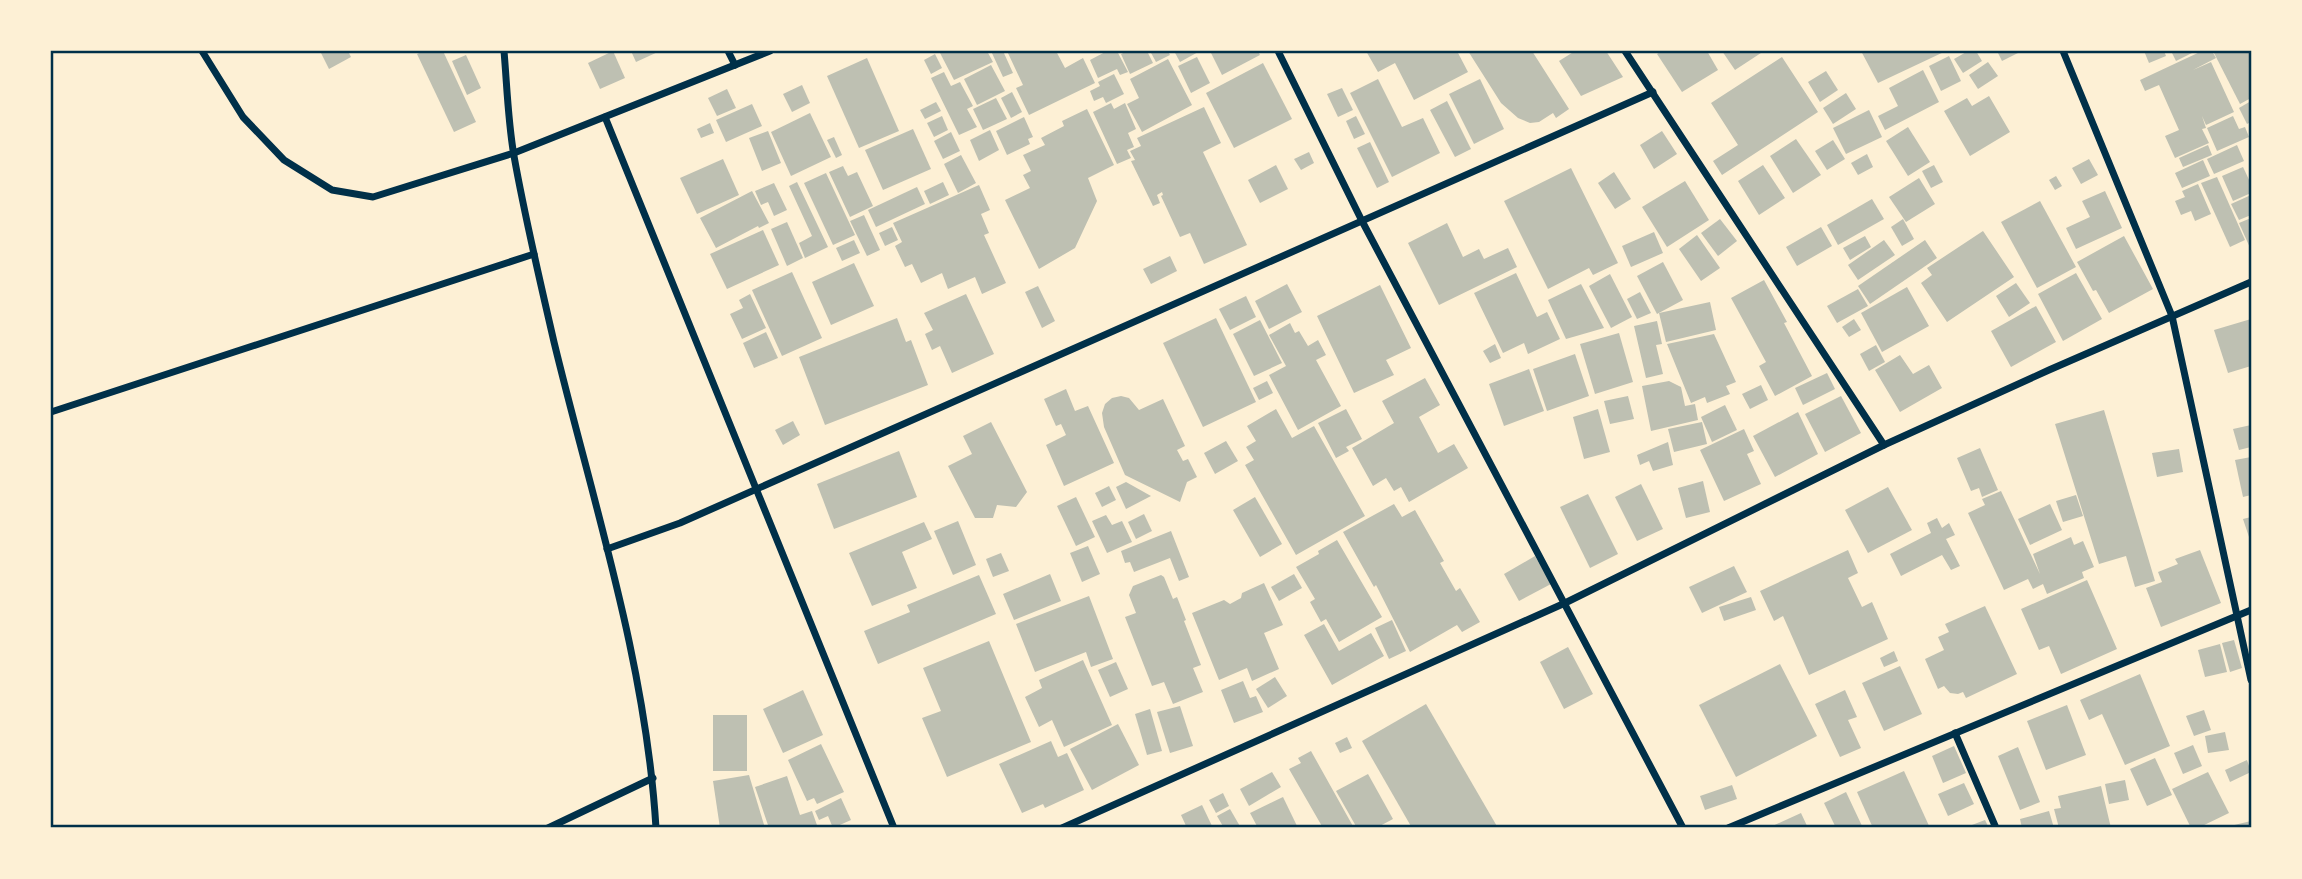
<svg xmlns="http://www.w3.org/2000/svg" width="2302" height="879" font-family="Roboto,sans-serif">
	<style>
		.building { fill: #bec0b2 }
		.lines { fill: none; stroke-linecap: round; stroke-linejoin: round }
		.minor { stroke: #003049; stroke-width: 7 }
		.neatline { fill: none; stroke: #003049; stroke-width: 2.5 }
	</style>
	<rect width="100%" height="100%" fill="#fdf0d5"/>
	<!-- building -->
	<g class="building">
		<polygon points="320,51 348,51 351,57 329,69"/>
		<polygon points="424,51 443,51 476,122 454,132 417,54"/>
		<polygon points="613,51 625,78 600,89 588,63"/>
		<polygon points="631,51 660,51 636,62"/>
		<polygon points="939,51 987,51 993,62 954,80"/>
		<polygon points="991,51 1003,51 1013,73 1003,77"/>
		<polygon points="1007,51 1056,51 1065,68 1083,58 1095,83 1029,115 1016,88 1023,85"/>
		<polygon points="1107,51 1117,51 1128,72 1120,75 1117,69 1098,78 1090,60"/>
		<polygon points="1128,51 1147,51 1153,63 1130,74 1121,54"/>
		<polygon points="1150,51 1168,51 1170,55 1156,62"/>
		<polygon points="1174,51 1200,51 1180,62"/>
		<polygon points="1210,51 1258,51 1260,55 1222,75"/>
		<polygon points="1366,51 1457,51 1468,72 1414,100 1395,63 1378,72"/>
		<polygon points="1468,51 1532,51 1569,109 1556,118 1553,113 1539,122 1530,123 1518,118 1501,103"/>
		<polygon points="1575,51 1606,51 1623,77 1581,96 1559,61"/>
		<polygon points="1662,51 1707,51 1718,70 1682,92 1657,54"/>
		<polygon points="1722,51 1764,51 1735,70"/>
		<polygon points="1861,51 1946,51 1878,83"/>
		<polygon points="1968,51 1976,51 1982,61 1963,73 1954,59"/>
		<polygon points="1997,51 2022,51 2002,61"/>
		<polygon points="2144,51 2164,51 2166,56 2149,63"/>
		<polygon points="2171,51 2196,51 2176,61"/>
		<polygon points="2202,51 2212,51 2216,58 2193,70 2211,62 2234,112 2206,125 2202,116 2206,128 2202,129 2209,143 2175,158 2165,136 2179,130 2159,85 2145,91 2140,80"/>
		<polygon points="2213,51 2251,51 2251,98 2240,104"/>
		<polygon points="935,54 942,68 931,74 924,60"/>
		<polygon points="466,55 481,88 467,95 452,61"/>
		<polygon points="1949,56 1961,81 1941,91 1929,66"/>
		<polygon points="1197,57 1210,83 1191,93 1178,66"/>
		<polygon points="1782,57 1818,112 1722,175 1713,161 1738,145 1711,103"/>
		<polygon points="867,58 899,131 859,148 827,76"/>
		<polygon points="1168,59 1192,105 1142,132 1127,104 1139,98 1130,79"/>
		<polygon points="1988,62 1998,76 1978,89 1969,75"/>
		<polygon points="1263,63 1292,119 1234,148 1206,93"/>
		<polygon points="991,65 1005,91 977,105 964,79"/>
		<polygon points="1923,70 1939,102 1885,130 1878,116 1898,106 1889,88"/>
		<polygon points="1826,71 1838,90 1820,102 1808,82"/>
		<polygon points="944,72 951,86 960,82 973,106 967,109 977,127 959,135 931,78"/>
		<polygon points="1114,74 1124,94 1106,103 1103,97 1094,101 1090,91 1100,86 1098,82"/>
		<polygon points="1378,79 1402,127 1423,118 1440,153 1392,177 1350,93"/>
		<polygon points="1480,79 1504,129 1474,144 1449,94"/>
		<polygon points="802,85 810,103 792,112 783,94"/>
		<polygon points="1342,88 1353,110 1338,117 1327,94"/>
		<polygon points="727,89 736,108 717,116 708,98"/>
		<polygon points="1012,92 1022,112 1011,118 1001,98"/>
		<polygon points="1846,93 1856,109 1833,124 1823,108"/>
		<polygon points="1989,96 2010,132 1970,156 1944,111 1967,98 1972,106"/>
		<polygon points="996,98 1007,119 983,130 973,109"/>
		<polygon points="1447,101 1471,149 1455,157 1430,110"/>
		<polygon points="2251,101 2251,122 2247,124 2239,108"/>
		<polygon points="936,102 941,111 925,119 920,110"/>
		<polygon points="1111,103 1114,109 1125,103 1136,129 1128,133 1134,147 1127,150 1131,158 1117,164 1093,112"/>
		<polygon points="752,104 762,126 726,142 716,120"/>
		<polygon points="1204,107 1221,143 1203,152 1247,245 1204,264 1190,233 1180,237 1161,196 1163,195 1162,192 1157,195 1160,203 1153,206 1131,161 1135,160 1130,151 1141,146 1137,138"/>
		<polygon points="1087,109 1114,165 1088,178 1097,201 1075,248 1039,269 1005,200 1030,188 1023,175 1031,171 1023,155 1045,145 1041,138 1064,126 1062,121"/>
		<polygon points="1869,110 1882,137 1846,154 1833,128"/>
		<polygon points="810,113 831,157 791,176 771,132"/>
		<polygon points="942,116 948,130 934,137 927,123"/>
		<polygon points="1356,116 1365,134 1354,139 1346,121"/>
		<polygon points="2233,116 2239,129 2245,127 2249,137 2217,151 2207,128"/>
		<polygon points="1024,117 1033,137 1028,139 1030,144 1007,155 996,131"/>
		<polygon points="710,123 714,133 701,138 697,129"/>
		<polygon points="1908,127 1930,162 1908,176 1886,141"/>
		<polygon points="913,129 931,169 883,190 865,150"/>
		<polygon points="990,130 999,150 979,161 970,140"/>
		<polygon points="768,131 781,163 762,171 749,138"/>
		<polygon points="1662,131 1677,154 1654,169 1640,145"/>
		<polygon points="951,132 960,151 943,159 934,141"/>
		<polygon points="834,137 842,155 836,158 827,140"/>
		<polygon points="1796,139 1821,175 1793,193 1770,156"/>
		<polygon points="1833,140 1845,159 1827,170 1815,151"/>
		<polygon points="1370,142 1389,182 1377,188 1357,148"/>
		<polygon points="2208,145 2212,155 2183,167 2179,158"/>
		<polygon points="2237,145 2244,161 2214,174 2207,159"/>
		<polygon points="1309,152 1314,163 1301,170 1294,159"/>
		<polygon points="1867,154 1873,167 1858,175 1851,163"/>
		<polygon points="961,155 976,183 958,193 944,164"/>
		<polygon points="723,159 739,195 697,214 680,178"/>
		<polygon points="2089,159 2098,175 2081,184 2072,168"/>
		<polygon points="2203,160 2210,176 2182,188 2175,173"/>
		<polygon points="1276,165 1288,189 1260,203 1248,180"/>
		<polygon points="1763,165 1785,198 1759,215 1738,181"/>
		<polygon points="1934,165 1943,182 1931,188 1922,171"/>
		<polygon points="843,166 848,176 857,172 873,206 850,217 829,172"/>
		<polygon points="2243,167 2251,184 2251,193 2233,201 2222,176"/>
		<polygon points="1571,168 1618,263 1593,275 1589,268 1548,289 1504,201"/>
		<polygon points="1614,172 1631,199 1615,209 1598,183"/>
		<polygon points="826,173 855,235 833,245 804,183"/>
		<polygon points="2056,176 2062,186 2055,190 2049,180"/>
		<polygon points="2217,177 2245,240 2230,247 2201,183"/>
		<polygon points="1919,178 1935,204 1906,222 1889,197"/>
		<polygon points="1685,181 1709,220 1667,247 1642,207"/>
		<polygon points="797,182 828,247 805,258 799,243 812,236 789,186"/>
		<polygon points="943,182 949,195 930,204 924,191"/>
		<polygon points="774,183 787,210 774,216 768,202 761,205 755,191"/>
		<polygon points="2198,184 2211,214 2195,221 2191,211 2181,215 2175,201 2185,197 2182,191"/>
		<polygon points="979,185 990,210 981,214 989,233 984,235 1006,283 982,294 975,277 948,289 942,273 921,283 912,264 905,267 895,246 902,242 893,223"/>
		<polygon points="917,187 925,204 876,227 868,210"/>
		<polygon points="752,191 769,223 759,228 758,226 716,248 700,218"/>
		<polygon points="2105,191 2122,228 2076,249 2066,228 2090,217 2082,201"/>
		<polygon points="2251,195 2251,215 2239,220 2231,204"/>
		<polygon points="1872,199 1884,219 1838,245 1827,225"/>
		<polygon points="2040,201 2076,267 2037,288 2001,222"/>
		<polygon points="864,215 880,250 867,256 850,221"/>
		<polygon points="2251,218 2251,250 2239,223"/>
		<polygon points="1720,219 1737,241 1718,256 1701,233"/>
		<polygon points="1903,219 1914,239 1902,246 1891,227"/>
		<polygon points="787,222 803,258 787,266 771,229"/>
		<polygon points="1447,223 1463,257 1479,249 1484,259 1508,248 1517,267 1439,305 1408,243"/>
		<polygon points="892,227 898,240 885,246 879,233"/>
		<polygon points="1821,227 1832,246 1797,266 1786,247"/>
		<polygon points="763,230 779,265 727,289 710,254"/>
		<polygon points="1983,231 2014,277 1947,322 1921,283 1932,275 1927,268"/>
		<polygon points="1654,232 1663,253 1631,267 1622,246"/>
		<polygon points="1697,235 1720,268 1701,281 1679,249"/>
		<polygon points="1865,236 1871,247 1850,260 1843,248"/>
		<polygon points="2124,236 2153,289 2109,313 2096,290 2093,291 2077,262"/>
		<polygon points="854,240 860,253 842,261 836,248"/>
		<polygon points="1884,240 1895,255 1858,280 1848,265"/>
		<polygon points="1925,240 1937,258 1870,304 1858,286"/>
		<polygon points="1170,256 1177,271 1151,284 1143,269"/>
		<polygon points="1663,262 1683,300 1657,314 1637,276"/>
		<polygon points="854,263 874,306 831,325 812,282"/>
		<polygon points="792,272 822,338 782,356 752,290"/>
		<polygon points="1516,273 1537,317 1547,312 1560,339 1528,354 1524,343 1503,353 1474,293"/>
		<polygon points="2076,273 2102,319 2063,341 2038,294"/>
		<polygon points="1610,274 1632,317 1611,328 1589,286"/>
		<polygon points="1764,280 1787,322 1784,323 1812,376 1775,396 1759,366 1766,362 1731,298"/>
		<polygon points="2016,283 2030,303 2009,317 1996,296"/>
		<polygon points="1287,284 1302,312 1269,329 1255,301"/>
		<polygon points="1581,284 1604,328 1566,339 1548,300"/>
		<polygon points="1380,285 1411,348 1386,360 1394,375 1354,393 1317,316"/>
		<polygon points="1038,286 1055,321 1042,328 1025,292"/>
		<polygon points="1907,287 1929,326 1882,352 1861,313"/>
		<polygon points="1858,289 1868,306 1837,323 1827,306"/>
		<polygon points="1640,292 1651,313 1637,319 1627,299"/>
		<polygon points="750,294 766,328 742,339 730,314 743,308 739,300"/>
		<polygon points="966,294 994,354 952,373 940,346 932,350 925,334 933,330 924,313"/>
		<polygon points="1246,296 1256,317 1230,330 1219,309"/>
		<polygon points="1710,302 1716,330 1666,342 1659,313"/>
		<polygon points="2036,306 2056,342 2011,367 1991,331"/>
		<polygon points="897,318 906,342 911,340 928,385 825,425 799,357"/>
		<polygon points="1216,318 1256,402 1203,427 1163,343"/>
		<polygon points="1854,319 1861,330 1849,337 1842,327"/>
		<polygon points="2251,319 2251,366 2228,373 2214,330"/>
		<polygon points="1260,320 1282,363 1254,376 1233,334"/>
		<polygon points="1657,321 1662,344 1656,345 1663,374 1646,378 1634,326"/>
		<polygon points="1290,323 1295,333 1299,331 1308,346 1318,340 1326,355 1316,360 1341,406 1298,430 1269,375 1286,366 1269,335"/>
		<polygon points="766,332 778,358 754,368 743,343"/>
		<polygon points="1619,333 1633,382 1595,394 1580,344"/>
		<polygon points="1714,334 1736,382 1726,386 1730,394 1707,403 1705,397 1691,403 1667,344"/>
		<polygon points="1495,344 1501,358 1490,363 1483,351"/>
		<polygon points="1876,345 1885,362 1869,371 1860,354"/>
		<polygon points="1575,354 1589,396 1547,411 1533,369"/>
		<polygon points="1900,355 1913,374 1929,365 1942,388 1900,412 1875,370"/>
		<polygon points="1529,369 1544,411 1504,426 1489,384"/>
		<polygon points="1827,373 1835,389 1803,405 1795,388"/>
		<polygon points="1425,378 1440,405 1419,417 1438,453 1454,444 1468,468 1409,502 1401,487 1394,491 1386,478 1373,486 1352,448 1394,423 1382,401"/>
		<polygon points="1267,381 1273,393 1259,400 1253,388"/>
		<polygon points="1669,381 1681,387 1685,406 1695,404 1698,420 1651,431 1642,386"/>
		<polygon points="1761,385 1768,400 1750,409 1742,394"/>
		<polygon points="1066,389 1075,411 1088,406 1114,463 1064,486 1046,445 1066,435 1061,424 1056,426 1044,399"/>
		<polygon points="1121,396 1129,398 1139,410 1163,399 1185,446 1177,450 1183,461 1188,459 1197,477 1187,482 1180,502 1125,475 1104,427 1102,413 1105,404 1112,398"/>
		<polygon points="1628,396 1634,419 1610,424 1604,401"/>
		<polygon points="1841,396 1861,433 1825,452 1805,414"/>
		<polygon points="1725,405 1737,430 1712,442 1701,417"/>
		<polygon points="1276,409 1292,438 1314,426 1365,516 1296,555 1245,465 1254,460 1246,447 1256,441 1247,426"/>
		<polygon points="1346,409 1362,439 1346,447 1349,451 1336,458 1318,423"/>
		<polygon points="1598,409 1610,452 1584,459 1573,417"/>
		<polygon points="2104,410 2155,581 2135,587 2126,556 2099,564 2055,424"/>
		<polygon points="1798,412 1818,454 1775,477 1753,436"/>
		<polygon points="793,421 800,435 783,445 775,430"/>
		<polygon points="991,422 1027,492 1016,507 997,505 993,518 975,518 948,466 972,454 963,436"/>
		<polygon points="1702,422 1707,444 1674,452 1668,429"/>
		<polygon points="2251,425 2251,447 2239,450 2233,429"/>
		<polygon points="1744,429 1754,451 1747,454 1761,484 1724,501 1700,450"/>
		<polygon points="1226,441 1238,461 1215,474 1204,453"/>
		<polygon points="1668,442 1673,465 1653,471 1649,461 1640,465 1637,455"/>
		<polygon points="1980,448 1998,490 1982,497 1979,488 1971,491 1957,458"/>
		<polygon points="2179,449 2183,472 2157,477 2152,453"/>
		<polygon points="899,451 917,497 834,529 817,484"/>
		<polygon points="2251,457 2251,495 2243,497 2235,460"/>
		<polygon points="1703,481 1710,512 1686,518 1678,488"/>
		<polygon points="1126,482 1151,496 1126,509 1116,487"/>
		<polygon points="1641,484 1663,529 1637,541 1615,497"/>
		<polygon points="1109,486 1116,500 1102,507 1095,493"/>
		<polygon points="1888,487 1912,530 1868,553 1845,510"/>
		<polygon points="2001,491 2040,574 2033,554 2071,537 2074,545 2083,541 2094,567 2082,572 2084,578 2047,594 2043,584 2033,589 2028,579 2004,590 1968,513 1985,505 1982,499"/>
		<polygon points="1588,494 1618,554 1590,568 1560,507"/>
		<polygon points="2076,495 2083,516 2063,522 2056,501"/>
		<polygon points="1076,497 1095,537 1076,546 1057,506"/>
		<polygon points="1255,497 1282,544 1260,557 1233,510"/>
		<polygon points="1394,504 1402,517 1415,510 1444,561 1440,563 1456,591 1460,588 1480,622 1462,632 1457,625 1410,652 1376,585 1374,587 1343,532"/>
		<polygon points="2050,504 2062,530 2030,545 2018,519"/>
		<polygon points="1144,514 1152,531 1136,539 1128,522"/>
		<polygon points="1106,515 1112,525 1122,521 1132,542 1107,553 1092,521"/>
		<polygon points="2251,517 2251,543 2243,519"/>
		<polygon points="1937,518 1942,528 1949,523 1955,535 1946,539 1960,566 1951,570 1942,555 1901,576 1890,554 1931,533 1927,523"/>
		<polygon points="958,521 976,565 953,575 934,531"/>
		<polygon points="924,522 932,539 902,552 917,588 872,606 849,553"/>
		<polygon points="1171,531 1189,577 1179,581 1170,558 1134,572 1130,562 1125,563 1121,551"/>
		<polygon points="1337,540 1382,617 1339,642 1326,619 1321,622 1310,602 1315,599 1296,567 1319,554 1318,551"/>
		<polygon points="1088,546 1100,574 1082,582 1070,553"/>
		<polygon points="1848,550 1858,573 1848,578 1862,607 1872,602 1888,639 1809,675 1783,616 1774,621 1760,591"/>
		<polygon points="2200,550 2221,603 2161,627 2146,588 2162,582 2158,572 2178,564 2175,559"/>
		<polygon points="1001,553 1009,571 993,577 986,559"/>
		<polygon points="1535,556 1551,584 1519,601 1504,574"/>
		<polygon points="1734,566 1747,592 1702,613 1689,587"/>
		<polygon points="1050,574 1061,601 1014,620 1003,594"/>
		<polygon points="1294,574 1302,588 1279,601 1271,587"/>
		<polygon points="979,575 996,614 878,664 864,631 910,612 907,605"/>
		<polygon points="1161,575 1164,577 1173,599 1177,597 1186,620 1184,621 1201,665 1193,668 1203,692 1173,704 1164,682 1152,686 1125,617 1136,613 1129,595 1133,586"/>
		<polygon points="2087,580 2117,649 2061,674 2049,646 2039,650 2021,609"/>
		<polygon points="1264,583 1283,625 1264,633 1279,669 1252,681 1247,668 1219,680 1192,613 1224,600 1230,604 1241,598 1242,593"/>
		<polygon points="1089,596 1113,659 1091,667 1086,652 1035,672 1016,624"/>
		<polygon points="1751,597 1756,610 1724,621 1719,607"/>
		<polygon points="1985,606 2017,674 1966,698 1963,692 1958,694 1950,693 1944,686 1938,689 1925,659 1944,650 1938,637 1949,632 1945,624"/>
		<polygon points="1392,620 1406,651 1389,659 1375,628"/>
		<polygon points="1324,624 1339,651 1371,633 1384,656 1332,685 1304,635"/>
		<polygon points="2234,640 2242,668 2230,672 2222,643"/>
		<polygon points="989,641 1031,742 947,777 922,718 941,711 923,668"/>
		<polygon points="2220,644 2227,672 2205,677 2198,650"/>
		<polygon points="1568,647 1593,694 1564,709 1540,662"/>
		<polygon points="1894,651 1898,661 1884,667 1880,658"/>
		<polygon points="1083,660 1112,725 1064,747 1052,720 1039,727 1025,697 1042,688 1039,680"/>
		<polygon points="1116,662 1128,689 1110,697 1098,670"/>
		<polygon points="1780,664 1817,736 1736,777 1699,705"/>
		<polygon points="1900,666 1922,714 1884,731 1862,683"/>
		<polygon points="2140,674 2170,746 2125,765 2102,714 2089,720 2080,700"/>
		<polygon points="1275,677 1287,696 1268,708 1256,689"/>
		<polygon points="1243,681 1250,698 1256,696 1263,712 1234,723 1221,690"/>
		<polygon points="803,690 823,735 783,753 763,709"/>
		<polygon points="1845,690 1857,717 1848,720 1861,748 1840,757 1815,704"/>
		<polygon points="1426,704 1498,828 1412,828 1362,741"/>
		<polygon points="2067,705 2086,755 2046,770 2027,721"/>
		<polygon points="1180,706 1193,746 1170,753 1157,712"/>
		<polygon points="1150,709 1162,751 1147,755 1135,714"/>
		<polygon points="2204,710 2211,730 2194,736 2186,716"/>
		<rect x="713" y="715" width="34" height="56"/>
		<polygon points="1118,724 1139,765 1092,790 1070,749"/>
		<polygon points="2225,732 2229,750 2208,753 2205,736"/>
		<polygon points="1347,737 1352,748 1340,753 1335,743"/>
		<polygon points="1051,741 1058,757 1067,753 1084,790 1045,808 1043,804 1022,813 999,764"/>
		<polygon points="821,744 844,792 817,804 814,798 807,801 788,760"/>
		<polygon points="2193,745 2202,766 2183,774 2174,753"/>
		<polygon points="1954,746 1966,773 1943,783 1932,756"/>
		<polygon points="2018,747 2040,802 2020,810 1998,756"/>
		<polygon points="1311,751 1354,828 1323,828 1289,769 1301,763 1298,758"/>
		<polygon points="2155,758 2172,795 2147,806 2130,769"/>
		<polygon points="2247,760 2251,772 2230,782 2225,770"/>
		<polygon points="1904,771 1930,828 1873,828 1857,792"/>
		<polygon points="1272,772 1281,787 1249,806 1240,789"/>
		<polygon points="2208,772 2229,813 2198,828 2191,828 2172,789"/>
		<polygon points="1368,774 1393,819 1376,828 1357,828 1336,791"/>
		<polygon points="749,775 765,828 720,828 713,781"/>
		<polygon points="787,776 800,815 812,811 818,828 769,828 755,787"/>
		<polygon points="2125,780 2129,800 2109,804 2105,784"/>
		<polygon points="1964,783 1974,804 1948,816 1938,794"/>
		<polygon points="1732,785 1737,799 1705,810 1700,796"/>
		<polygon points="2101,786 2111,828 2059,828 2054,809 2061,808 2058,796"/>
		<polygon points="1846,792 1863,828 1836,828 1824,803"/>
		<polygon points="1223,793 1229,806 1216,813 1209,800"/>
		<polygon points="1283,797 1298,828 1258,828 1250,813"/>
		<polygon points="841,798 851,820 833,828 828,816 819,820 815,811"/>
		<polygon points="1202,805 1213,828 1187,828 1181,815"/>
		<polygon points="1230,809 1241,828 1224,828 1217,816"/>
		<polygon points="2049,811 2054,828 2022,828 2020,819"/>
		<polygon points="1801,813 1808,828 1768,828"/>
		<polygon points="1985,820 1989,828 1964,828"/>
		<polygon points="2251,821 2251,828 2227,828 2226,827"/>
	</g>
	<g class="lines">
		<!-- minor -->
		<g class="minor">
			<polyline points="202,51 243,117 284,160 332,190 373,197 514,153 770,51"/>
			<path d="M504 51C507 86 508 122 514 156 525 218 540 281 554 342 593 503 646 662 656 828"/>
			<polyline points="728,51 735,65"/>
			<polyline points="1278,51 1362,221 1683,828"/>
			<polyline points="1625,51 1884,445"/>
			<polyline points="2063,51 2172,316 2251,680"/>
			<polyline points="605,117 894,828"/>
			<polyline points="51,412 534,254"/>
			<polyline points="607,549 680,523 1653,92"/>
			<polyline points="1955,733 1996,828"/>
			<polyline points="548,828 653,778"/>
			<polyline points="1062,828 1565,603 1884,445 2049,370 2251,282"/>
			<polyline points="1728,828 2251,610"/>
		</g>
	</g>
	<!-- border -->
	<rect width="2302" height="879" fill="none" stroke="#fdf0d5" stroke-width="105"/>
	<rect x="52" y="52" width="2198" height="774" class="neatline"/>
</svg>
